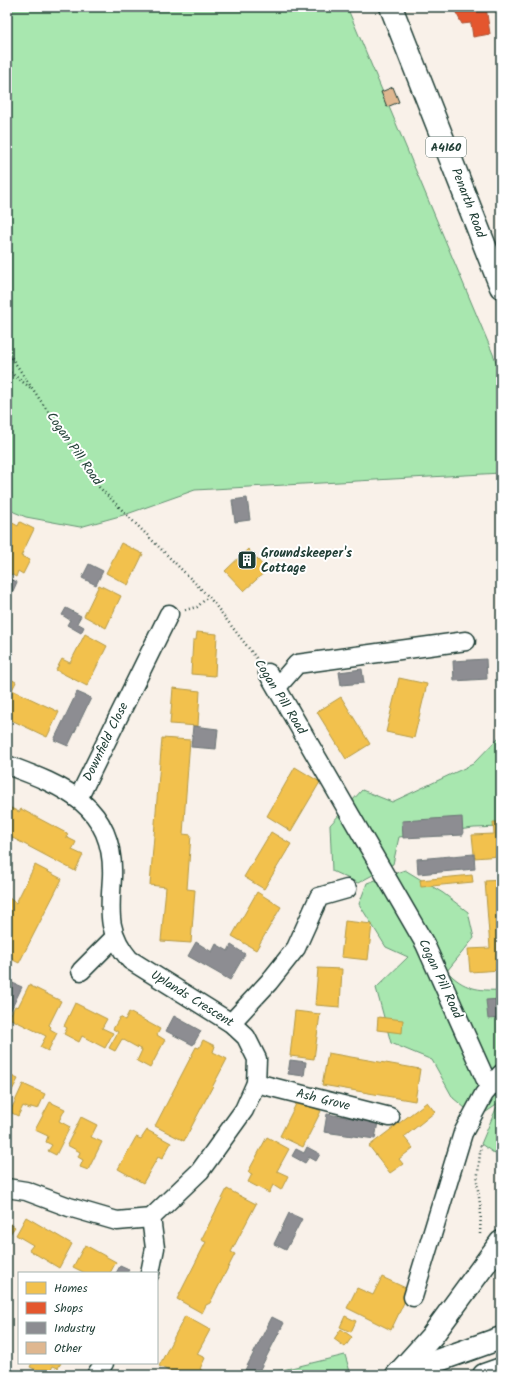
<svg xmlns="http://www.w3.org/2000/svg" width="508" height="1382" font-family="Kalam,sans-serif">
	<style>
		.green { fill: #a8e7af; stroke: #649272 }
		.homes { fill: #f2c14e; stroke: #b39946 }
		.shops { fill: #e4572e; stroke: #a94f30 }
		.industry { fill: #8d8d92; stroke: #6c7576 }
		.building { fill: #dfb790; stroke: #1f3d34 }
		.lines { fill: none; stroke-linecap: round; stroke-linejoin: round }
		.minor-casing { stroke: #1f3d34; stroke-width: 21 }
		.major-casing { stroke: #1f3d34; stroke-width: 25 }
		.path { stroke: #1f3d34; stroke-width: 2.5; stroke-dasharray: 1 3; stroke-linecap: butt }
		.minor { stroke: #fff; stroke-width: 18 }
		.major { stroke: #fff; stroke-width: 22 }
		.labels { text-anchor: middle; dominant-baseline: central; stroke-width: 4; stroke-linejoin: round; paint-order: stroke }
		.shield { fill: #fff; stroke: #627771; stroke-width: 1 }
		.shield-label { font-size: 12px; font-weight: bold; fill: #1f3d34 }
		.street-label { font-size: 13px; fill: #1f3d34; stroke: #fff }
		.poi-label { font-size: 13px; font-weight: bold; fill: #1f3d34; stroke: #fff; text-anchor: start }
	</style>
	<rect width="100%" height="100%" fill="#f9f1e9"/>
	<filter id="ink" filterUnits="userSpaceOnUse"><feTurbulence type="fractalNoise" baseFrequency=".025" numOctaves="2"/><feDisplacementMap in="SourceGraphic" scale="8" xChannelSelector="R" yChannelSelector="G"/><feConvolveMatrix kernelMatrix="1 2 1 2 8 2 1 2 1" color-interpolation-filters="sRGB"/></filter>
	<g filter="url(#ink)">
		<!-- green -->
		<g class="green">
			<polygon points="7,7 347,7 501,373 501,473 195,490 127,514 80,527 26,517 14,512 7,506"/>
			<polygon points="501,735 501,827 474,828 399,837 393,864 358,883 332,871 330,825 362,790 392,802 473,764"/>
			<path d="M405 870 443 893 468 912 474 938 447 971C463 989 479 991 501 990V1158L481 1144 498 1104 477 1118 453 1098 432 1060 391 1043 376 988 408 957 386 947 359 904 367 883Z"/>
			<polygon points="345,1355 351,1375 262,1375"/>
		</g>
		<!-- homes -->
		<g class="homes">
			<polygon points="7,520 18,526 20,522 34,529 21,556 30,560 23,574 18,571 16,577 7,572"/>
			<polygon points="121,543 143,554 128,585 106,573"/>
			<polygon points="248,549 267,570 244,591 225,571"/>
			<polygon points="99,585 121,596 106,628 84,616"/>
			<polygon points="197,632 217,634 215,676 191,674 193,640 196,640"/>
			<polygon points="85,634 107,646 87,686 56,670 62,659 70,663"/>
			<polygon points="7,677 16,682 12,690 59,712 47,737 7,718"/>
			<polygon points="399,678 427,684 414,738 386,732"/>
			<polygon points="173,688 200,691 198,726 170,724"/>
			<polygon points="341,697 370,744 346,759 317,712"/>
			<polygon points="162,738 190,740 183,834 191,835 187,889 195,890 191,943 161,941 166,887 150,885"/>
			<polygon points="295,767 320,782 291,831 267,816"/>
			<polygon points="7,806 19,812 21,809 68,834 66,837 76,842 72,850 83,855 75,871 9,836 7,841"/>
			<polygon points="493,822 501,822 501,862 501,856 474,858 474,854 472,835 494,834"/>
			<polygon points="271,832 291,844 264,889 244,877"/>
			<polygon points="35,865 62,879 19,963 7,957 7,920 10,914 7,912 7,902 9,898 16,903"/>
			<polygon points="472,875 473,882 421,887 420,880"/>
			<polygon points="501,880 501,970 470,972 468,949 490,948 485,881"/>
			<polygon points="257,892 281,907 256,950 232,936"/>
			<polygon points="345,921 372,924 368,960 341,957"/>
			<polygon points="318,968 342,969 340,1007 315,1005"/>
			<polygon points="29,985 61,1001 49,1025 51,1027 50,1029 57,1033 48,1051 40,1047 46,1036 9,1018 15,1006 18,1007"/>
			<polygon points="75,1003 107,1019 102,1028 113,1033 105,1048 82,1036 79,1042 64,1034 67,1028 64,1026"/>
			<polygon points="295,1011 320,1014 314,1059 290,1056"/>
			<polygon points="129,1012 160,1029 157,1035 165,1040 150,1068 137,1061 142,1050 122,1039 115,1051 109,1048 118,1032 113,1029 120,1017 125,1020"/>
			<polygon points="378,1017 403,1020 402,1033 377,1030"/>
			<polygon points="203,1040 215,1046 213,1052 227,1059 184,1141 155,1126 196,1047 199,1048"/>
			<polygon points="328,1053 420,1069 415,1101 322,1085"/>
			<polygon points="7,1074 18,1079 7,1100"/>
			<polygon points="23,1084 45,1094 38,1109 31,1107 30,1109 23,1106 18,1116 10,1112"/>
			<polygon points="298,1100 321,1111 303,1147 280,1136"/>
			<polygon points="50,1102 65,1109 59,1121 70,1127 56,1155 48,1151 52,1145 46,1142 48,1136 35,1130"/>
			<polygon points="427,1102 435,1112 404,1137 413,1148 399,1159 403,1164 390,1173 369,1146"/>
			<polygon points="81,1117 97,1125 91,1137 102,1142 88,1170 80,1167 83,1160 78,1157 80,1152 67,1145"/>
			<polygon points="147,1130 171,1143 162,1159 158,1157 143,1183 118,1169 136,1137 141,1139"/>
			<polygon points="267,1137 289,1149 277,1171 288,1176 281,1190 273,1185 269,1193 248,1182 252,1174 248,1172"/>
			<polygon points="227,1189 256,1204 231,1252 235,1254 210,1303 206,1305 202,1313 177,1299 206,1242 201,1240"/>
			<polygon points="26,1217 72,1244 59,1268 29,1250 33,1245 16,1235"/>
			<polygon points="7,1222 15,1227 7,1238"/>
			<polygon points="85,1245 116,1262 110,1273 85,1273 73,1267"/>
			<polygon points="382,1277 410,1290 391,1330 347,1308 357,1288 373,1295"/>
			<polygon points="185,1316 210,1330 197,1354 205,1358 200,1369 203,1371 201,1375 177,1375 159,1366"/>
			<polygon points="345,1316 356,1321 351,1332 340,1327"/>
			<polygon points="341,1329 352,1337 345,1347 334,1339"/>
			<polygon points="32,1363 61,1363 58,1368 53,1366 48,1375 30,1367"/>
		</g>
		<!-- shops -->
		<polygon class="shops" points="453,7 486,7 490,34 473,37 471,23 462,24"/>
		<!-- industry -->
		<g class="industry">
			<polygon points="247,498 250,520 235,522 232,500"/>
			<polygon points="89,564 103,571 96,585 82,578"/>
			<polygon points="7,577 17,582 13,591 7,587"/>
			<polygon points="66,608 81,616 77,623 84,627 81,633 67,625 70,620 62,615"/>
			<polygon points="486,659 487,679 454,681 453,661"/>
			<polygon points="362,669 364,683 341,685 339,672"/>
			<polygon points="77,692 91,698 68,746 54,740"/>
			<polygon points="193,726 218,729 216,749 191,747"/>
			<polygon points="462,817 463,835 403,838 402,821"/>
			<polygon points="474,854 475,869 418,874 417,859"/>
			<polygon points="196,942 212,952 216,944 228,951 231,945 245,954 230,980 188,956"/>
			<polygon points="8,981 22,987 7,1018 7,982"/>
			<polygon points="501,999 501,1018 488,1019 486,1000"/>
			<polygon points="174,1016 201,1031 193,1045 166,1031"/>
			<polygon points="290,1060 306,1062 304,1076 288,1074"/>
			<polygon points="327,1114 378,1122 375,1139 324,1132"/>
			<polygon points="307,1147 320,1154 316,1161 309,1157 305,1163 292,1156 296,1149 304,1153"/>
			<polygon points="289,1213 302,1219 286,1250 274,1244"/>
			<polygon points="120,1266 129,1270 127,1273 116,1273"/>
			<polygon points="272,1317 284,1323 257,1375 254,1375 245,1370"/>
		</g>
		<!-- building -->
		<polygon class="building" points="393,87 399,102 387,107 381,92"/>
		<g class="lines">
			<!-- minor casing -->
			<g class="minor-casing">
				<g id="minor">
					<polyline points="268,673 425,944 489,1087"/>
					<polyline points="277,687 297,664 466,641"/>
					<path d="M7 765C64 786 115 806 112 877 110 911 106 932 130 960L231 1023 246 1037 257 1059 256 1083 244 1110 200 1171 151 1218 117 1221 69 1207 26 1191 7 1188"/>
					<polyline points="78,799 169,614"/>
					<polyline points="81,971 115,937"/>
					<polyline points="231,1023 269,982 296,948 319,897 347,889"/>
					<polyline points="256,1083 390,1117"/>
					<polyline points="150,1273 155,1248 151,1218"/>
					<polyline points="413,1297 463,1133 484,1094 501,1074"/>
					<polyline points="96,1375 104,1363"/>
				</g>
			</g>
			<!-- major casing -->
			<g class="major-casing">
				<g id="major">
					<polyline points="391,7 501,287"/>
					<polyline points="400,1374 501,1338"/>
					<polyline points="397,1375 432,1336 501,1242"/>
					<polyline points="484,1375 501,1369"/>
				</g>
			</g>
			<!-- path -->
			<g class="path">
				<polyline points="7,351 99,487 209,597 257,659"/>
				<polyline points="7,370 32,389"/>
				<polyline points="185,610 197,607 208,597"/>
				<polyline points="480,1234 481,1211 477,1183 481,1143"/>
			</g>
			<!-- minor -->
			<use href="#minor" class="minor"/>
			<!-- major -->
			<use href="#major" class="major"/>
		</g>
	</g>
	<!-- icons -->
	<defs>
		<g id="building-square" transform="scale(1)"><rect x="-9" y="-9" width="18" height="18" rx="4" fill="#1f3d34" stroke="#fff"/><path d="M-4-6H4V6H1V3H-1V6H-4ZM-2.5-4.3h1.7v1.8h-1.7ZM.8-4.3h1.7v1.8H.8ZM-2.5-1h1.7V.8h-1.7ZM.8-1h1.7V.8H.8Z" fill="#fff"/></g>
	</defs>
	<g fill-rule="evenodd">
		<use href="#building-square" x="247" y="560"/>
	</g>
	<g class="labels">
		<!-- shield labels -->
		<rect class="shield" x="426" y="137" width="40" height="20" rx="3"/>
		<g class="shield-label">
			<text x="446" y="147">A4160</text>
		</g>
		<!-- street labels -->
		<g class="street-label">
			<text transform="translate(468 203) rotate(69)">Penarth Road</text>
			<text transform="translate(74 449) rotate(55)">Cogan Pill Road</text>
			<text transform="translate(280 697) rotate(58)">Cogan Pill Road</text>
			<text transform="translate(106 742) rotate(-64)">Downfield Close</text>
			<text transform="translate(440 979) rotate(65)">Cogan Pill Road</text>
			<text transform="translate(192 999) rotate(32)">Uplands Crescent</text>
			<text transform="translate(323 1100) rotate(14)">Ash Grove</text>
		</g>
		<!-- poi labels -->
		<g class="poi-label">
			<text x="261" y="553">Groundskeeper's<tspan x="261" dy="15">Cottage</tspan></text>
		</g>
	</g>
	<!-- margin -->
	<rect width="508" height="1382" fill="none" stroke="#fff" stroke-width="24"/>
	<rect x="12" y="12" width="484" height="1358" fill="none" stroke="#1f3d34" stroke-width="1.5" filter="url(#ink)"/>
	<!-- legend -->
	<rect x="18" y="1272" width="140" height="92" fill="#ffffff" stroke="#a5b1ae"/>
	<rect x="26" y="1282" width="20" height="12" fill="#f2c14e" stroke="#a5b1ae"/>
	<text x="54" y="1292" font-size="12" fill="#1f3d34">Homes</text>
	<rect x="26" y="1302" width="20" height="12" fill="#e4572e" stroke="#a5b1ae"/>
	<text x="54" y="1312" font-size="12" fill="#1f3d34">Shops</text>
	<rect x="26" y="1322" width="20" height="12" fill="#8d8d92" stroke="#a5b1ae"/>
	<text x="54" y="1332" font-size="12" fill="#1f3d34">Industry</text>
	<rect x="26" y="1342" width="20" height="12" fill="#dfb790" stroke="#a5b1ae"/>
	<text x="54" y="1352" font-size="12" fill="#1f3d34">Other</text>
</svg>
